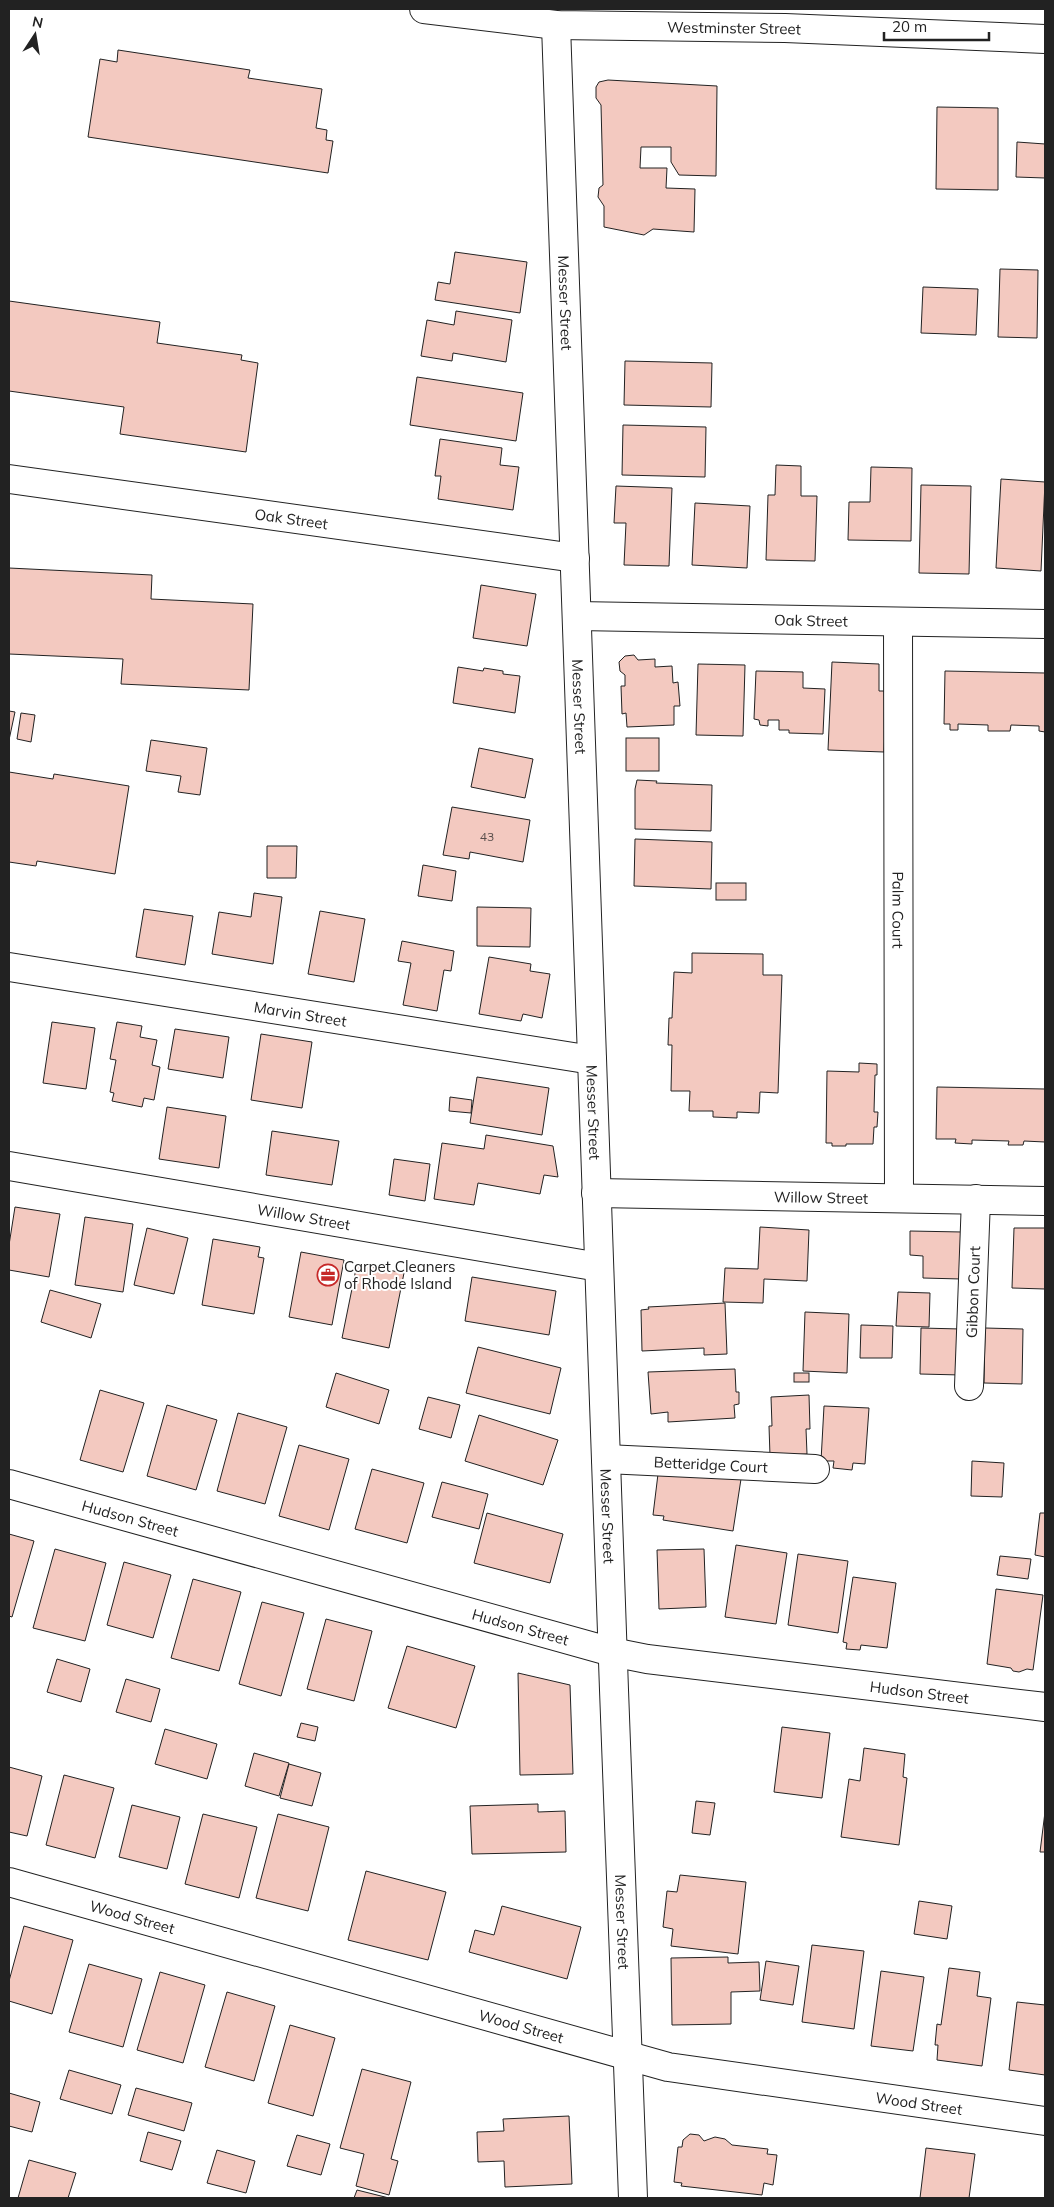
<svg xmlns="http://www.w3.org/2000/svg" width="1054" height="2207" font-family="Mulish,sans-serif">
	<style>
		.building { fill: #f3c9c0; stroke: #222 }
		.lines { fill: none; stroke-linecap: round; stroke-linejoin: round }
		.minor-casing { stroke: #222; stroke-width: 30 }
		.major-casing { stroke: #222; stroke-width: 30 }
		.minor { stroke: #fff; stroke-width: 28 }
		.major { stroke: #fff; stroke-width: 28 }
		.labels { text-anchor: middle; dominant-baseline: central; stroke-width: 4; stroke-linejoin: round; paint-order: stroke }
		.number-label { font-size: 12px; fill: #564c4a }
		.street-label { font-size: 15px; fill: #222; stroke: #fff }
		.poi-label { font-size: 15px; fill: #222; stroke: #fff; text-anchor: start }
	</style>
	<rect width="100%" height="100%" fill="#fff"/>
	<!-- building -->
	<g class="building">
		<polygon points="118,50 250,70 248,78 322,89 316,128 327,130 326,140 333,141 328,173 88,137 100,59 117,62"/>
		<polygon points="608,80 717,86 716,176 679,175 671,162 671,147 641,147 640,168 667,168 666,188 695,189 694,232 653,229 644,235 604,227 604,206 598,197 599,188 603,185 601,105 596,98 596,87 599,82"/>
		<polygon points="937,107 998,108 998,190 936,189"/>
		<polygon points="1017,142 1045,144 1045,178 1016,177"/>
		<polygon points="455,252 527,262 520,313 435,300 438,282 450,284"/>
		<polygon points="1000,269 1038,270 1037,338 998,337"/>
		<polygon points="923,287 978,289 976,335 921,333"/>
		<polygon points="9,301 160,322 157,343 242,355 241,360 258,363 246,452 120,434 124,407 9,391"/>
		<polygon points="456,311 512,320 506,362 453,353 452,361 421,356 427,320 454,325"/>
		<polygon points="625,361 712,363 711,407 624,405"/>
		<polygon points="417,377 523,393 516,441 410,425"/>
		<polygon points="623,425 706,427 705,477 622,475"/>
		<polygon points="440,439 502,448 500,465 519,467 513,510 438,499 441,476 435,476"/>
		<polygon points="776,465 801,466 801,496 817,496 815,561 766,560 768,495 775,495"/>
		<polygon points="871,467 912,468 911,541 848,540 849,502 870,502"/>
		<polygon points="1001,479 1045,482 1041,571 996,568"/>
		<polygon points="921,485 971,486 969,574 919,573"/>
		<polygon points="616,486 672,488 669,566 624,565 626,523 614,523"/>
		<polygon points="695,503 750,506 747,568 692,565"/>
		<polygon points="9,568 152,575 151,599 253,604 249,690 121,684 123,659 9,654"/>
		<polygon points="481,585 536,594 527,646 473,638"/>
		<polygon points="634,655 638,660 655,659 655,667 672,666 673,683 678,682 680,706 674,706 674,725 627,727 626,713 622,714 621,686 625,686 625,675 620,671 619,662 625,656"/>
		<polygon points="832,662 879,664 879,691 887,691 884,752 828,750"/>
		<polygon points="698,664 745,665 743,736 696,735"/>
		<polygon points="458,667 483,671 484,668 503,671 503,674 520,676 515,713 453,703"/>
		<polygon points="756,671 803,672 803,688 825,689 823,734 789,733 789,730 779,730 779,720 768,720 768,726 760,725 759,720 754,719"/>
		<polygon points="945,671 1045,673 1045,732 1039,731 1039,726 1011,725 1010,731 988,731 988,725 958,724 958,730 950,730 950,724 944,724"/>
		<polygon points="9,711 15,712 9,740"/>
		<polygon points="21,713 35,715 31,742 17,739"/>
		<rect x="626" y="738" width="33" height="33"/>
		<polygon points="151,740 207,748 200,795 178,792 181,776 146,771"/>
		<polygon points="479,748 533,759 525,798 471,787"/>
		<polygon points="9,772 53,779 54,774 129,786 115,874 37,861 36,866 9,862"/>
		<polygon points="637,780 657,781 656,783 712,785 711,831 635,829 635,789"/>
		<polygon points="452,807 530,820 523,862 470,852 469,859 443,855"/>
		<polygon points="635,839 712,842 711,889 634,886"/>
		<polygon points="267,846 297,846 296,878 267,878"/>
		<polygon points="423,865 456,871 452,901 418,896"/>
		<rect x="716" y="883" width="30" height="17"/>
		<polygon points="254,893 282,897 273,964 212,954 219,912 251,917"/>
		<polygon points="477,907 531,908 530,947 477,946"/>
		<polygon points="144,909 193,916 185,965 136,957"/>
		<polygon points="320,911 365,919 354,982 308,974"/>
		<polygon points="402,941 454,951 451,971 444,970 437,1011 403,1005 411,963 398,961"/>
		<polygon points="692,953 763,954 763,975 782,975 778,1093 760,1092 759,1113 737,1112 737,1118 713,1117 713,1111 689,1111 690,1091 671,1091 672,1045 668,1045 669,1018 672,1018 674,972 692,973"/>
		<polygon points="489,957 531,964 530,971 550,974 542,1018 523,1014 521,1021 479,1014"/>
		<polygon points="52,1022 95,1028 86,1089 43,1083"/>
		<polygon points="117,1022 142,1026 140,1037 157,1040 152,1065 160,1067 154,1100 144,1098 142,1107 112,1101 114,1093 110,1092 116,1060 110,1059"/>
		<polygon points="175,1029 229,1037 223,1078 168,1069"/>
		<polygon points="261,1034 312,1042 302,1108 251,1100"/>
		<polygon points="859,1063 877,1064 877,1075 875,1075 874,1112 878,1112 877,1127 874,1127 873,1144 846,1144 846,1146 832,1146 832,1143 826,1143 827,1071 859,1072"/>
		<polygon points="477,1077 549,1088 542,1135 470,1123"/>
		<polygon points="937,1087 1045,1089 1045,1142 1024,1141 1023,1145 1008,1145 1009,1141 972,1140 972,1144 955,1143 956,1139 936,1139"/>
		<polygon points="450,1097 472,1100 471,1113 449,1111"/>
		<polygon points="167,1107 226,1116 219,1168 159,1159"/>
		<polygon points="272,1131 339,1141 332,1185 266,1175"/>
		<polygon points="486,1135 553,1146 558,1177 544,1175 540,1194 478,1183 474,1205 434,1199 442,1143 484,1149"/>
		<polygon points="394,1159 430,1164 425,1201 389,1195"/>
		<polygon points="15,1207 60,1214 49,1277 9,1270 9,1245"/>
		<polygon points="85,1217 133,1224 123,1292 75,1285"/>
		<polygon points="760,1227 809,1230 807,1281 764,1279 763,1303 723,1302 725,1268 758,1269"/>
		<polygon points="147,1228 188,1238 174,1294 134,1285"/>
		<polygon points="1014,1228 1045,1228 1045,1289 1012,1288"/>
		<polygon points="910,1231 962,1232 961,1279 923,1278 923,1256 910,1255"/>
		<polygon points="213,1239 260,1247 258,1257 264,1258 254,1314 202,1305"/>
		<polygon points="301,1252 344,1260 332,1325 289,1317"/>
		<polygon points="357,1264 404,1273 389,1348 342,1338"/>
		<polygon points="472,1277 556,1291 549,1335 465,1321"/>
		<polygon points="50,1290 101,1304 91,1338 41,1322"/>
		<polygon points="898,1292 930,1293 929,1327 896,1326"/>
		<polygon points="725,1303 727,1354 704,1355 704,1348 642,1351 641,1310 649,1309 648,1307"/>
		<polygon points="805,1312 849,1314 847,1373 803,1371"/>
		<polygon points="861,1325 893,1326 892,1358 860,1358"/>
		<polygon points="921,1328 961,1329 961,1375 920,1374"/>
		<polygon points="985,1328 1023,1329 1022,1384 984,1383"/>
		<polygon points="478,1347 561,1368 550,1414 466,1393"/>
		<polygon points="735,1369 736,1392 739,1392 739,1404 734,1405 735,1418 668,1422 668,1412 651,1414 648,1372"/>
		<polygon points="336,1373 389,1390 379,1424 326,1407"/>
		<rect x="794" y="1373" width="15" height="9"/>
		<polygon points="100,1390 144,1403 123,1472 80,1460"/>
		<polygon points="809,1395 810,1429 806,1429 807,1454 770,1456 769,1426 772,1426 771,1397"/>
		<polygon points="428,1397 460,1405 451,1438 419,1429"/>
		<polygon points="167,1405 217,1420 196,1490 147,1476"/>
		<polygon points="824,1406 869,1408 865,1464 853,1463 852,1470 833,1468 834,1461 821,1461"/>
		<polygon points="238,1413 287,1427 265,1504 217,1491"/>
		<polygon points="479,1415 558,1440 543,1485 465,1461"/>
		<polygon points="299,1445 349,1459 329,1530 279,1516"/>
		<polygon points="972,1461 1004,1463 1002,1497 971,1496"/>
		<polygon points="372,1469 424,1483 407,1543 355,1529"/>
		<polygon points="658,1474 741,1479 733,1531 663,1520 664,1516 653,1515"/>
		<polygon points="442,1482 488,1494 479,1529 432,1517"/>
		<polygon points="487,1513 563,1534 550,1583 474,1563"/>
		<polygon points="1040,1513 1045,1513 1045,1557 1035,1555"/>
		<polygon points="9,1534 34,1541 12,1617 9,1616"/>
		<polygon points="736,1545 787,1553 776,1624 725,1617"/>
		<polygon points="55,1549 106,1563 85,1641 33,1628"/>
		<polygon points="704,1549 706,1607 659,1609 657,1550"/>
		<polygon points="798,1554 848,1561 838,1633 788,1625"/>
		<polygon points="1000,1556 1031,1559 1028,1579 997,1575"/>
		<polygon points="124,1562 171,1575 153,1638 107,1625"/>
		<polygon points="853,1577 896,1583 887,1648 861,1645 860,1650 846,1649 847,1643 843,1642"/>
		<polygon points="193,1579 241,1592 219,1671 171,1658"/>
		<polygon points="996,1589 1043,1595 1033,1670 1027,1669 1019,1672 1013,1671 1011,1668 987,1664"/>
		<polygon points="262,1602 304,1613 281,1696 239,1684"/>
		<polygon points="326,1619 372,1631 354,1701 307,1689"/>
		<polygon points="407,1646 475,1666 456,1728 388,1708"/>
		<polygon points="57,1659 90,1669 81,1702 47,1692"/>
		<polygon points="518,1673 570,1685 573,1774 520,1775"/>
		<polygon points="126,1679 160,1689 151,1722 116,1712"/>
		<polygon points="301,1723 318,1727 315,1741 297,1737"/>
		<polygon points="782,1727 830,1733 822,1798 774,1792"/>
		<polygon points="165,1729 217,1744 207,1779 155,1764"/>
		<polygon points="864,1748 905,1754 903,1777 907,1778 899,1845 841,1837 849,1779 860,1781"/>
		<polygon points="254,1753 289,1763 279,1796 245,1786"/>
		<polygon points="289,1764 321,1773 312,1806 280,1798"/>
		<polygon points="9,1767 42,1776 27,1836 9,1832"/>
		<polygon points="64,1775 114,1788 95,1858 46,1845"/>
		<polygon points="696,1801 715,1803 710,1835 692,1833"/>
		<polygon points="538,1804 538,1812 565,1811 566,1852 472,1854 470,1806"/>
		<polygon points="132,1805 180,1817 167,1869 119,1857"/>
		<polygon points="1045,1812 1045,1852 1040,1852"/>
		<polygon points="203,1814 257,1827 239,1898 185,1884"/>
		<polygon points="278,1814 329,1827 308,1911 256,1898"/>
		<polygon points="366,1871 446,1892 428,1960 348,1940"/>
		<polygon points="680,1875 746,1882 738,1954 671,1946 673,1929 663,1927 667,1891 677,1892"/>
		<polygon points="919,1901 952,1906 947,1939 914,1934"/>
		<polygon points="502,1906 581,1927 567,1979 469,1952 475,1930 494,1935"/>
		<polygon points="24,1926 73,1940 52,2014 9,2001 9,1981"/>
		<polygon points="812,1945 864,1951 854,2029 802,2022"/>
		<polygon points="728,1957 728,1963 759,1962 760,1991 731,1992 731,2024 672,2025 671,1958"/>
		<polygon points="766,1961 799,1966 793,2005 760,2000"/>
		<polygon points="89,1964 142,1979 123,2047 69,2032"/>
		<polygon points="949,1968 980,1972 977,1996 991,1998 982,2066 937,2060 938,2045 935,2045 937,2024 941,2025"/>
		<polygon points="881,1971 924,1977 913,2051 871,2046"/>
		<polygon points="160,1972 205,1985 183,2063 137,2050"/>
		<polygon points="227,1992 275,2006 254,2081 205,2067"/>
		<polygon points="1017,2002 1045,2005 1045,2075 1009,2070"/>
		<polygon points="290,2025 335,2038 313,2116 268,2103"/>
		<polygon points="362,2069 411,2082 391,2159 398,2161 389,2195 356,2186 364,2154 340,2148"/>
		<polygon points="69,2070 121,2085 112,2114 60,2099"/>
		<polygon points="136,2088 192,2103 184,2131 128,2115"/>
		<polygon points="9,2093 40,2102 32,2132 9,2126"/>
		<polygon points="569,2116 572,2184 505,2187 504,2161 478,2162 477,2132 504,2131 503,2119"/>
		<polygon points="148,2132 181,2141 172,2170 140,2161"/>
		<polygon points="690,2134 699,2135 704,2141 715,2137 725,2139 732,2145 768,2149 767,2154 777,2155 773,2185 764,2183 762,2195 681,2186 682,2183 674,2182 678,2147 682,2147 683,2140"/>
		<polygon points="297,2135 330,2144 321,2175 287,2166"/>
		<polygon points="926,2148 975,2154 969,2198 920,2198"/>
		<polygon points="217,2150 255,2161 246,2193 207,2183"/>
		<polygon points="29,2160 76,2173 68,2198 18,2198"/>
		<polygon points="357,2190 389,2198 354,2198"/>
	</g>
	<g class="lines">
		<!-- minor casing -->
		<g class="minor-casing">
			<g id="minor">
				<path id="s1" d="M556 25 614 1690 633 2198"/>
				<path id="s2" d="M9 479 575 558"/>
				<path id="s3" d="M577 616 1045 624"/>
				<path id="s4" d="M898 622 899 1198"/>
				<path id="s5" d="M9 967 592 1060"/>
				<path id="s6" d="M9 1166 599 1267"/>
				<path id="s7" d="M596 1193 1045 1201"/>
				<path id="s8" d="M969 1386 976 1199"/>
				<path id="s9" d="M606 1459 815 1469"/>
				<path id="s10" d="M9 1484 612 1652 647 1659 1045 1707"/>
				<path id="s11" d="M9 1882 668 2067 1045 2121"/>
			</g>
		</g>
		<!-- major casing -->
		<g class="major-casing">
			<g id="major">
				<path id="s12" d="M424 9 556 25 785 28 1045 39"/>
			</g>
		</g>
		<!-- minor -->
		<use href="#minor" class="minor"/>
		<!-- major -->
		<use href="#major" class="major"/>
	</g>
	<!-- icons -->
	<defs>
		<g id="office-ring" transform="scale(1.125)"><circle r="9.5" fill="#fff" stroke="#c62828" stroke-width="1.5"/><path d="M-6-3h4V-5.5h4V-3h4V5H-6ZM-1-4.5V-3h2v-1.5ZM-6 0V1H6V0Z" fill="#c62828"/></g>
	</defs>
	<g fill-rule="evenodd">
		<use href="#office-ring" x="328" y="1275"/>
	</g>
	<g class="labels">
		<!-- number labels -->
		<g class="number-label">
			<text x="487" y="836">43</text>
		</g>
		<!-- street labels -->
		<g class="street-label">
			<text stroke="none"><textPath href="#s12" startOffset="311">Westminster Street</textPath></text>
			<text stroke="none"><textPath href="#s1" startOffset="278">Messer Street</textPath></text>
			<text stroke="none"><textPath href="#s2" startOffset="285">Oak Street</textPath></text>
			<text stroke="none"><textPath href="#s3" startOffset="234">Oak Street</textPath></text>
			<text stroke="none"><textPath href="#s1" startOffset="682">Messer Street</textPath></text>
			<text stroke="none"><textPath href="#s4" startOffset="288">Palm Court</textPath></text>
			<text stroke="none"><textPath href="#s5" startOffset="295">Marvin Street</textPath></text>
			<text stroke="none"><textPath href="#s1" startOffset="1088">Messer Street</textPath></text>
			<text stroke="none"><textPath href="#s7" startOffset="225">Willow Street</textPath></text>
			<text stroke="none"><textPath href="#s6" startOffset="299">Willow Street</textPath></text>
			<text stroke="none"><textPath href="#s8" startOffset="94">Gibbon Court</textPath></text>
			<text stroke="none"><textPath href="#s9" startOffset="105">Betteridge Court</textPath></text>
			<text stroke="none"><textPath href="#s1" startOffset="1492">Messer Street</textPath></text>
			<text stroke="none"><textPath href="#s10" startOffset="126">Hudson Street</textPath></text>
			<text stroke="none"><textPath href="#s10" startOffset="531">Hudson Street</textPath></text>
			<text stroke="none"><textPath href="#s10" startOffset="936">Hudson Street</textPath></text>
			<text stroke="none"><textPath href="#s11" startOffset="128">Wood Street</textPath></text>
			<text stroke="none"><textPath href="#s1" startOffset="1898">Messer Street</textPath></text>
			<text stroke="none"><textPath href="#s11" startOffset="532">Wood Street</textPath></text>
			<text stroke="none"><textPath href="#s11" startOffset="938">Wood Street</textPath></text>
		</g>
		<!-- poi labels -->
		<g class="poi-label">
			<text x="344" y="1266">Carpet Cleaners<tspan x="344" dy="17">of Rhode Island</tspan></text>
		</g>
	</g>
	<!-- border -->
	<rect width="1054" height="2207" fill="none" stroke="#222222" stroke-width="20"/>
	<!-- north arrow -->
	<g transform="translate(35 35) rotate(12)" stroke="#ffffff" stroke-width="4" paint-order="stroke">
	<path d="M0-4L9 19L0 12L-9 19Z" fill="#222222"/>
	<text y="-8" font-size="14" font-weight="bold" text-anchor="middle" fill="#222222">N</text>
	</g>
	<!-- scale -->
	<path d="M884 32v8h105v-8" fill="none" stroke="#222222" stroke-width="2.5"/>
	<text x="892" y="32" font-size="15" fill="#222222" stroke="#ffffff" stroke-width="4" paint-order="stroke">20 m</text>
</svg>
